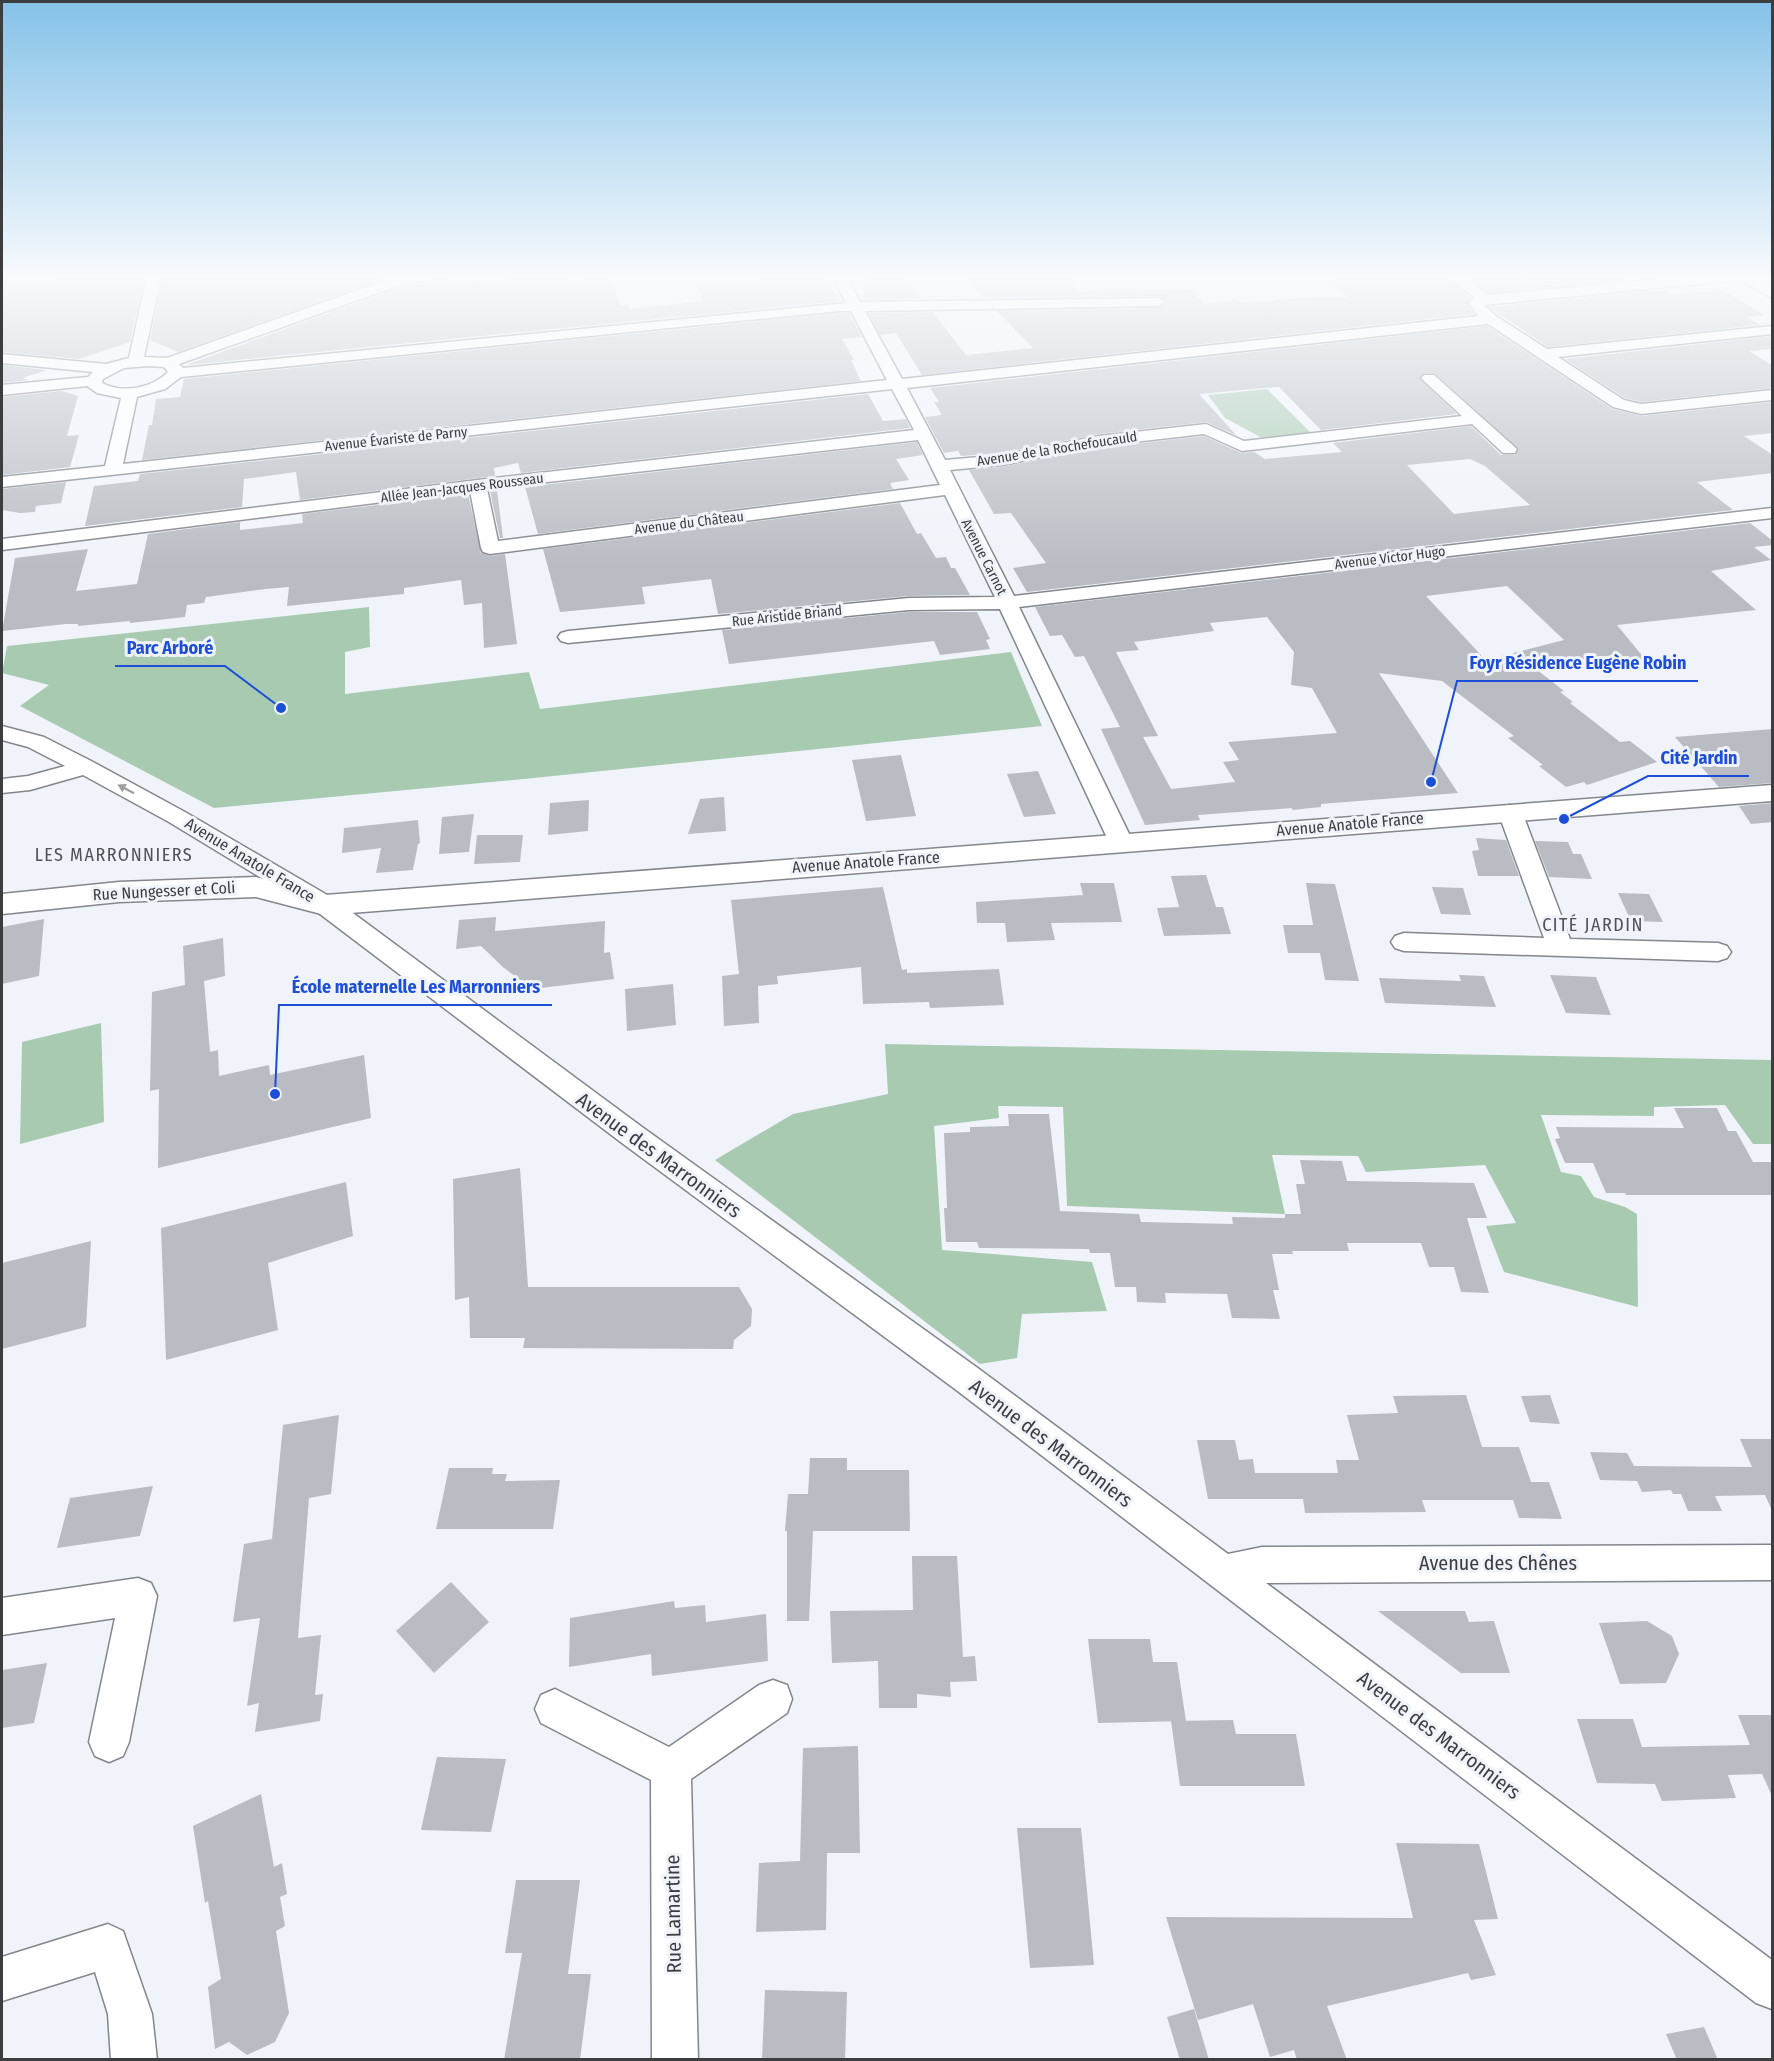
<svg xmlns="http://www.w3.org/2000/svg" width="1774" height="2061" font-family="'Fira Sans Condensed',sans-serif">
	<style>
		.green { fill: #a8cab1 }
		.building { fill: #b9bdc3; fill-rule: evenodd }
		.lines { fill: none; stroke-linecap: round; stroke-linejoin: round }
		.street-casing { stroke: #83868c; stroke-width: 3 }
		.secondary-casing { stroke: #83868c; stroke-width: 3 }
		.street { fill: #fff; fill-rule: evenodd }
		.secondary { fill: #fff; fill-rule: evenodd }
		.oneway { fill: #9d9e9f }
		.labels { text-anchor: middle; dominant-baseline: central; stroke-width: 6; stroke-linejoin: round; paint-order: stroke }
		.far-street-label { font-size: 14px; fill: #3b3d3f; stroke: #f0f4fa }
		.street-label { font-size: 16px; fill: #3b3d3f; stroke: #f0f4fa }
		.neighbourhood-label { font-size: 18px; letter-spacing: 1.5px; fill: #4e5156; stroke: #f0f4fa }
		.near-street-label { font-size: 20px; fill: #3b3d3f; stroke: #f0f4fa }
		.leader { fill: none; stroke: #1d4ed8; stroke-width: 2 }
		.callout-dot { fill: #1d4ed8; stroke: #f0f4fa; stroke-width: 2 }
		.callout-label { font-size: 18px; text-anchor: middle; font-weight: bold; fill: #1d4ed8; stroke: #f0f4fa; stroke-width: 6; stroke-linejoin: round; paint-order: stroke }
	</style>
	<rect width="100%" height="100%" fill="#f0f4fa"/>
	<!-- green -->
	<g class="green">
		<polygon points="1267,389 1312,434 1264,439 1225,418 1208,395"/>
		<polygon points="369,607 370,647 345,652 345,694 529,672 540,709 1011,652 1042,726 514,780 214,808 20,706 49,685 2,673 7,646"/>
		<polygon points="101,1023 104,1122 20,1144 22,1042"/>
		<polygon points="885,1044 1772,1060 1772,1144 1753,1144 1725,1105 1654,1107 1654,1116 1541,1115 1561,1172 1581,1176 1594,1197 1625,1207 1637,1214 1638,1307 1504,1272 1486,1226 1516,1223 1485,1165 1366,1172 1358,1156 1272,1155 1285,1214 1067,1206 1063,1107 998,1106 999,1118 934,1126 942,1250 1092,1262 1107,1311 1022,1314 1017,1358 980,1364 715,1160 793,1114 888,1094"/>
	</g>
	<!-- building -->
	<g class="building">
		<polygon points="86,276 145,276 130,342 79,359 2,352 2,284"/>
		<polygon points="163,276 391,276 178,352 150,340"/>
		<polygon points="435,276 447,276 448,284 537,276 567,276 568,280 610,276 621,306 629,305 630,309 703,301 696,285 759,279 758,276 825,276 841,301 186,365 398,288 431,281"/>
		<polygon points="992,276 1072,276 1076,291 1194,289 1198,299 1201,299 1203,304 1237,300 1240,303 1311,297 1348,297 1326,280 1361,276 1445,276 1471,298 1467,303 1474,314 922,375 896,333 880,335 869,313 933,312 966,355 1033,348 997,311 1159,308 1168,303 1159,296 984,298 965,278 992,278"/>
		<polygon points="1467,276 1642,276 1645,278 1489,293"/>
		<polygon points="866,278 906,278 922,299 864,300"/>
		<polygon points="1664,290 1671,294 1723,290 1764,315 1747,317 1760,325 1548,347 1489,307"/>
		<polygon points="840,313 849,313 862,337 842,339 854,360 851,360 861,381 142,460 149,425 152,425 156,399 180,397 184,379"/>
		<path d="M1487 326 1612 409 1641 416 1773 402V433L1744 436 1773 455V473L1697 482 1733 510 1027 592 1013 568 1046 563 1011 513 994 514 969 470 1002 467 1099 448 1204 436 1241 453 1254 452 1265 459 1342 452 1333 443 1471 426 1501 455H1515L1519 449 1434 373H1424L1419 378 1457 414 1321 430 1279 387 1264 388 1199 394 1236 435 1206 422 1099 434 1002 453 961 456 958 451 944 453 925 417 942 415 934 402H939L930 388ZM1470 459 1485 466 1530 505 1454 514 1407 465Z"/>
		<polygon points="1773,336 1773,349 1749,351 1773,366 1773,388 1641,402 1625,398 1565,359"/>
		<polygon points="2,365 47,370 22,378 29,380 2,383"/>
		<polygon points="62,391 78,396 67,436 79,435 70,467 2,475 2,397"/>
		<polygon points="868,394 883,421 906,419 910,428 521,473 518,463 494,468 495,476 300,500 296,472 244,479 242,507 85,526 94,486 138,481 140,474"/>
		<polygon points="917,442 923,455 896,459 909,480 890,483 893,489 538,534 525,487"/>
		<polygon points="66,482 61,503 36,506 35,512 20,513 2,510 2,489"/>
		<polygon points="497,490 503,538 500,538 490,491"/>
		<polygon points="468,494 481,553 490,556 505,554 517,644 484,648 482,603 464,605 461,580 404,588 404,594 287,606 289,587 266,589 206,597 204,603 187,605 185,617 130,623 130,621 78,626 78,624 66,624 2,631 15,558 88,549 76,591 137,584 148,534 240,522 240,530 303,523 302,514"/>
		<polygon points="900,503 917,534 921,533 936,558 946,557 951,568 955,568 970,595 909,596 718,614 711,579 642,587 645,604 560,612 543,549"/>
		<path d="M1750 523 1773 541V545L1754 547 1771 560 1711 571 1756 610 1617 625 1645 659 1611 662 1605 656 1561 667 1536 669 1564 691 1560 692 1573 702 1570 703 1620 742 1630 741 1657 762 1587 785 1584 782 1566 787 1539 766 1543 765 1508 738 1514 736 1442 681 1379 673 1458 793 1321 804V807L1292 810V808L1198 815 1200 820 1145 825 1101 729 1120 727 1084 656 1075 657 1062 635 1050 636 1035 607ZM1507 586 1564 640 1482 661 1481 655 1426 596ZM1267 617 1294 652 1291 685 1312 688 1337 733 1228 742 1239 760 1223 762 1235 782 1171 789 1143 737 1158 736 1116 652 1139 650 1134 642 1214 631 1210 623Z"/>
		<polygon points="909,612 977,612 990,639 986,640 990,649 940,655 934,641 729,664 722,630"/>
		<polygon points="1773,729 1773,783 1719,787 1675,737"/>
		<polygon points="901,755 916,816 866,821 852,760"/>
		<polygon points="1038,771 1056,814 1024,817 1007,774"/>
		<polygon points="724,797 726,831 688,834 700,799"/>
		<polygon points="589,800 588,831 548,835 550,803"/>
		<polygon points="1773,803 1773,822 1751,824 1739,806"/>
		<polygon points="474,814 469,852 439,854 442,817"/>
		<polygon points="418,820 420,843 418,844 413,870 376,873 381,848 342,853 344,828"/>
		<polygon points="477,835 523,835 520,862 474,864"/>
		<polygon points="1476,838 1506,840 1519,876 1478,876 1472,851 1479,850"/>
		<polygon points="1535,841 1568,842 1573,854 1581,854 1592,879 1549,877"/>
		<polygon points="1206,875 1216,907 1223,907 1231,934 1164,936 1157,908 1179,907 1171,876"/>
		<polygon points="1080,883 1114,883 1122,922 1051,923 1055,940 1007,942 1005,923 977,923 976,902 1083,895"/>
		<polygon points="1306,883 1335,884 1359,981 1325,980 1320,953 1288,953 1283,925 1313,925"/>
		<polygon points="883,887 902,970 907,969 907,973 999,969 1004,1005 930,1008 929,1002 863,1004 861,967 777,976 778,984 758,986 759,1023 724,1026 722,976 739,974 731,900"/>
		<polygon points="1432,887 1463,888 1471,915 1441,914"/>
		<polygon points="1618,893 1649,894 1663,922 1631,921"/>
		<polygon points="496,917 495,931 605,921 604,953 610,952 614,979 533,989 504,968 481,946 456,949 459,920"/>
		<polygon points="44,919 39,976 2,984 2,927"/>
		<polygon points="223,938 225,976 204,981 210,1052 218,1050 219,1076 269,1065 270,1075 364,1055 371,1118 158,1168 159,1089 150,1091 152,992 185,985 183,946"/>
		<polygon points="1459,975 1484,976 1496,1007 1385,1003 1379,978 1461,981"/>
		<polygon points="1550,975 1596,977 1611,1015 1566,1013"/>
		<polygon points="673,984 676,1025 627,1031 625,989"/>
		<polygon points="1674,1108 1717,1108 1728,1131 1736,1131 1753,1162 1773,1162 1773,1195 1626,1195 1625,1193 1606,1193 1593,1163 1565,1163 1555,1139 1560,1138 1556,1127 1684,1128"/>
		<polygon points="1008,1114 1049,1114 1060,1211 1139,1214 1141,1222 1233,1224 1232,1217 1285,1218 1285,1214 1301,1214 1296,1184 1305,1184 1300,1160 1342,1161 1347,1181 1474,1183 1487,1218 1467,1218 1489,1293 1461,1292 1454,1267 1429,1267 1421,1243 1347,1243 1349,1251 1292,1251 1293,1254 1272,1254 1279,1290 1273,1290 1280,1319 1232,1318 1227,1294 1165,1293 1166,1303 1137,1302 1136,1287 1115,1287 1110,1253 1090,1253 1089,1249 979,1248 977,1242 946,1242 944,1208 947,1208 944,1133 970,1132 970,1127 1009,1126"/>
		<polygon points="520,1168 528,1287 739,1287 752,1309 751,1326 734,1340 733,1349 523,1348 525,1338 470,1338 469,1297 455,1300 453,1179"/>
		<polygon points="346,1182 353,1236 268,1263 278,1330 166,1360 161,1228"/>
		<polygon points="91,1241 86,1327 2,1349 2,1263"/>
		<polygon points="1466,1395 1482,1447 1519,1447 1531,1482 1549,1482 1562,1519 1519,1518 1513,1500 1422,1500 1426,1512 1305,1513 1303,1499 1208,1499 1197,1440 1235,1440 1239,1460 1253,1459 1255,1473 1338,1473 1336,1460 1359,1460 1347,1415 1398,1413 1393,1396"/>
		<polygon points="1550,1395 1560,1424 1530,1422 1521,1396"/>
		<polygon points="339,1415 331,1494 309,1498 298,1638 321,1635 315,1695 323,1694 320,1721 255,1732 259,1703 247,1706 260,1618 233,1622 244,1544 272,1539 283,1425"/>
		<polygon points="1740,1439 1773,1439 1773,1513 1765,1495 1715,1496 1722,1511 1688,1511 1681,1494 1673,1494 1671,1490 1642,1492 1637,1481 1600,1480 1590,1452 1627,1453 1634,1466 1752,1467"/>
		<polygon points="810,1458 847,1458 847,1470 909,1470 910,1531 813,1531 809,1621 787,1621 787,1531 785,1531 788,1494 808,1494"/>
		<polygon points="449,1468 493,1468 492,1474 507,1474 505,1481 560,1480 553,1529 436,1529"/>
		<polygon points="153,1486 140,1536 57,1548 70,1498"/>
		<polygon points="912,1556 957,1556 963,1657 975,1656 977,1681 950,1682 951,1697 917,1694 917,1708 879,1708 878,1661 832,1663 830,1611 913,1610"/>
		<polygon points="451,1582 489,1622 434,1673 396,1631"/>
		<polygon points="674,1601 675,1608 705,1605 706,1622 766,1614 768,1661 652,1676 651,1654 569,1667 570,1618"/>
		<polygon points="1378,1611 1465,1611 1469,1622 1494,1621 1510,1673 1461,1673"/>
		<polygon points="1647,1621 1672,1636 1679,1654 1666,1683 1620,1684 1599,1623"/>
		<polygon points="1088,1639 1150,1639 1153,1662 1177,1662 1186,1721 1098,1723"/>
		<polygon points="47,1663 34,1723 2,1728 2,1670"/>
		<polygon points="1738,1715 1773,1715 1773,1798 1762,1774 1728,1775 1736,1798 1662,1801 1655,1784 1597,1783 1577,1719 1633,1719 1642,1747 1750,1745"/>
		<polygon points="1233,1720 1236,1734 1296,1734 1305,1786 1180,1786 1171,1721"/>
		<polygon points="858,1746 860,1853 827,1853 826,1930 756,1932 759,1863 800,1861 803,1748"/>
		<polygon points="437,1757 506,1759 491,1832 421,1830"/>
		<polygon points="261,1794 274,1867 282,1863 287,1894 280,1897 285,1926 276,1931 289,2013 275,2042 247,2055 229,2042 215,2049 208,1987 221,1979 208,1901 205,1903 193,1826"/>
		<polygon points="1017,1828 1081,1828 1094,1965 1030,1968"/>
		<polygon points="1396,1843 1479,1844 1498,1919 1474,1920 1496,1975 1471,1980 1468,1973 1327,2006 1347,2060 1297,2060 1294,2050 1270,2057 1253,2004 1198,2020 1166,1917 1413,1918"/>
		<polygon points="516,1880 580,1880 568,1974 591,1974 580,2060 504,2060 522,1953 505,1953"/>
		<polygon points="765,1990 847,1992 845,2060 762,2060"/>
		<polygon points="1194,2009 1209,2060 1180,2060 1167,2017"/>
		<polygon points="1704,2027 1718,2060 1677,2060 1666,2034"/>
	</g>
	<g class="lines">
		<!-- street casing -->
		<g class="street-casing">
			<g id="street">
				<polygon points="2,276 14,276 2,281"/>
				<path d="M147 276H161L144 357 167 358 389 279 403 276H433L431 279 397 286 179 364 183 368 846 303 832 276H846L860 302 1159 298 1166 302 1159 306 865 311 902 379 1478 316 1469 303 1475 298 1447 276H1463L1488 295 1694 276H1753L1772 288V298L1740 280 1484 305 1496 316 1547 349 1772 326V334L1558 357 1624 400 1641 404 1772 390V400L1641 414 1613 407 1488 324 907 388 945 460 1002 455 1099 436 1206 424 1244 441 1462 416 1424 381 1421 378 1424 375H1434L1517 449 1515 453H1503L1472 424 1242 451 1204 434 1099 446 1002 465 950 470 1014 596 1772 508V518L1019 607 1133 842 1129 847 1121 849 1113 847 1109 842 1000 609 909 610 568 643 561 641 558 637 561 633 568 631 909 598 995 597 945 495 490 554 483 552 481 548 470 491 2 550V539L478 480 914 430 892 389 2 487V477L105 466 121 398 97 393 87 386 2 395V385L88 377 93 372 2 363V354L106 364 129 358ZM840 311H851L887 380 123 464 137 397 165 389 181 377ZM148 366 164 367 168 372C152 388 123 394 102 383L103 379 124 368ZM918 440 940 485 498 541 487 489Z"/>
				<polygon points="2,726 44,737 93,762 185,812 334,899 642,1127 979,1369 1228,1554 1262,1547 1772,1545 1772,1580 1266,1583 1772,1960 1772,2009 1756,2003 955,1389 622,1143 316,911 169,822 83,775 30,790 2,793 2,779 28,776 65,766 28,747 2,740"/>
				<polygon points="1510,805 1518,807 1522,812 1570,939 1718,943 1727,946 1731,952 1727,958 1718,961 1404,951 1395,948 1391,942 1395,936 1404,933 1544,938 1498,812 1502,807"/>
				<polygon points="138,1578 151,1583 157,1596 129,1742 123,1756 109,1762 95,1756 89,1742 115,1618 2,1635 2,1598"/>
				<polygon points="773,1680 787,1685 792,1699 787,1713 691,1779 698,2060 652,2060 651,1780 541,1723 535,1709 541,1695 555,1689 669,1747 759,1685"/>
				<polygon points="108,1924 123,1931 152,2014 157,2060 111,2060 108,2014 95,1972 2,2001 2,1957"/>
			</g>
		</g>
		<!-- secondary casing -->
		<g class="secondary-casing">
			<polygon id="secondary" points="1772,785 1772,801 325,915 256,897 119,902 2,914 2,894 119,882 256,877 325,895"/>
		</g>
		<!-- street -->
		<use href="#street" class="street"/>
		<!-- secondary -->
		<use href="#secondary" class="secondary"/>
	</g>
	<!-- one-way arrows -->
	<defs><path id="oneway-solid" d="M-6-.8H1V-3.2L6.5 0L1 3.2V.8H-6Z" transform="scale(1.5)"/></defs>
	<use class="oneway" href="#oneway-solid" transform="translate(126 789) rotate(-152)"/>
	<!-- sky -->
	<linearGradient id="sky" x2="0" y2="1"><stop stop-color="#85c2e8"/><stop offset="0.49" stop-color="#f8fafd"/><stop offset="1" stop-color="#f8fafd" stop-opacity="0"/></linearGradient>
	<rect width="1774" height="565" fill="url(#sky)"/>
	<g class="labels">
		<!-- far-street labels -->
		<g class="far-street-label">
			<text transform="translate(396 439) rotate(-6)">Avenue Évariste de Parny</text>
			<text transform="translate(1057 449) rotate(-9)">Avenue de la Rochefoucauld</text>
			<text transform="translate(462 488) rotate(-7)">Allée Jean-Jacques Rousseau</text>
			<text transform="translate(689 523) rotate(-7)">Avenue du Château</text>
			<text transform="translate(984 557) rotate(63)">Avenue Carnot</text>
			<text transform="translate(1390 558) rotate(-7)">Avenue Victor Hugo</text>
			<text transform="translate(787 616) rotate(-6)">Rue Aristide Briand</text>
		</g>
		<!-- street labels -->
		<g class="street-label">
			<text transform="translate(1350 824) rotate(-5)">Avenue Anatole France</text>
			<text transform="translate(250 860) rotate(31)">Avenue Anatole France</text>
			<text transform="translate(866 862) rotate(-4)">Avenue Anatole France</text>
			<text transform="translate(164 891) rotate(-3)">Rue Nungesser et Coli</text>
		</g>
		<!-- neighbourhood labels -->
		<g class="neighbourhood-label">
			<text x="114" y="855">LES MARRONNIERS</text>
			<text x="1593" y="925">CITÉ JARDIN</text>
		</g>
		<!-- near-street labels -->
		<g class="near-street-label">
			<text transform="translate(659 1155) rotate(36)">Avenue des Marronniers</text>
			<text transform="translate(1051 1443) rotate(37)">Avenue des Marronniers</text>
			<text x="1498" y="1563">Avenue des Chênes</text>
			<text transform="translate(1439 1735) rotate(37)">Avenue des Marronniers</text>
			<text transform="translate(673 1914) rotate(-91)">Rue Lamartine</text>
		</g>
	</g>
	<!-- callouts -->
	<path class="leader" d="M281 708L225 666H115M1431 782L1457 681H1698M1564 819L1648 776H1749M275 1094L279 1005H552"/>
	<g class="callout-dot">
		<circle cx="281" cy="708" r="6"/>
		<circle cx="1431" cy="782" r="6"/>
		<circle cx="1564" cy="819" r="6"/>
		<circle cx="275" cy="1094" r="6"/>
	</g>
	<g class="callout-label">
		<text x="170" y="654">Parc Arboré</text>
		<text x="1578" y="669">Foyr Résidence Eugène Robin</text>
		<text x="1699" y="764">Cité Jardin</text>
		<text x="416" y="993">École maternelle Les Marronniers</text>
	</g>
	<!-- border -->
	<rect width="1774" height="2061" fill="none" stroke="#3b3d3f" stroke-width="6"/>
</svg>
